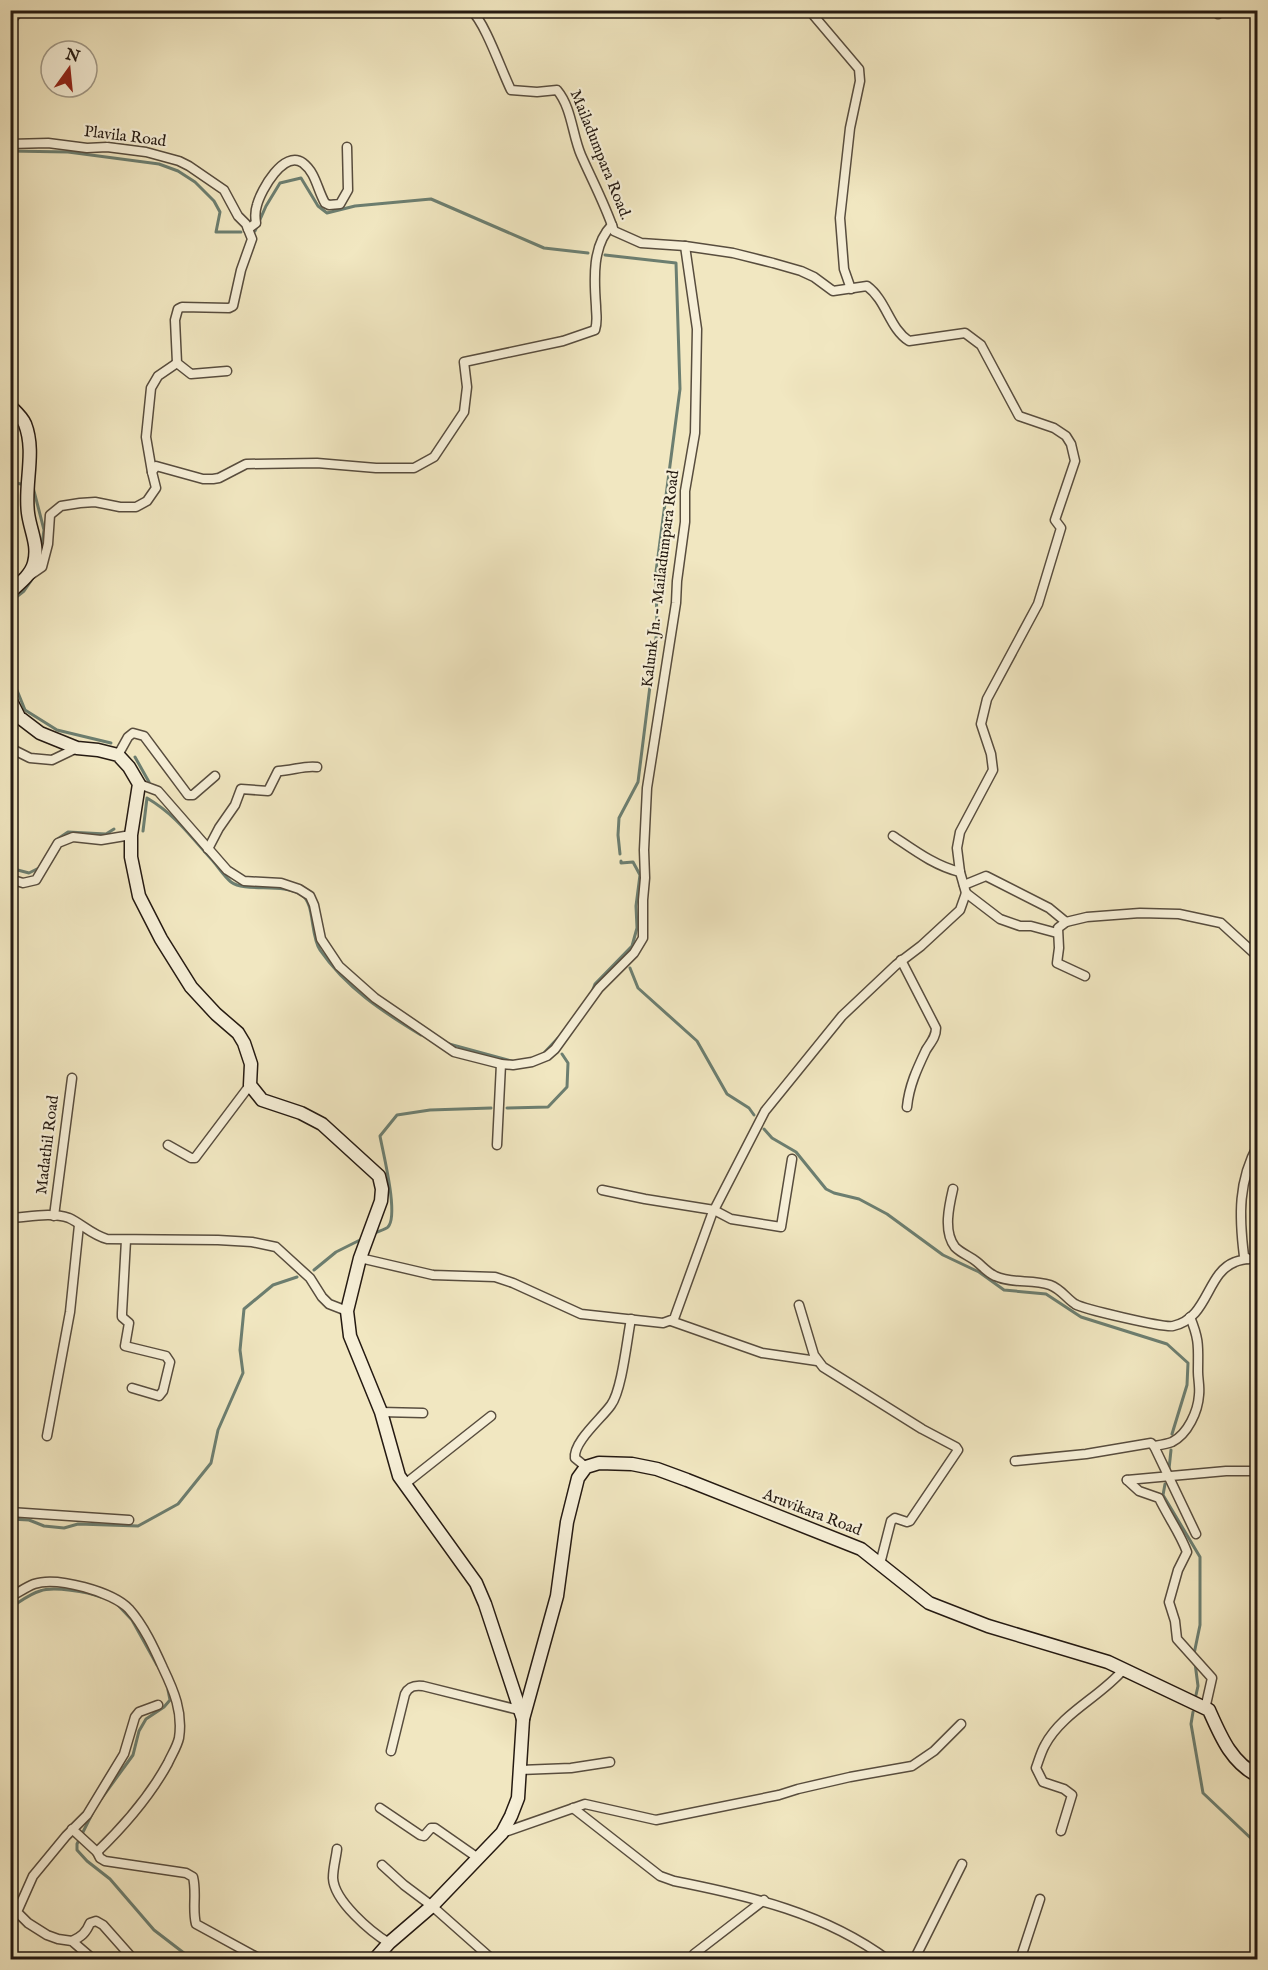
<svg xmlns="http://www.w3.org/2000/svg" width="1268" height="1970" font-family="'IM FELL English',serif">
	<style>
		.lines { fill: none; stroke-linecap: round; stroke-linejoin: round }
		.stream { stroke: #6c7e70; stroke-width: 3 }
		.street-casing { stroke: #584d3e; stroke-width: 11 }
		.secondary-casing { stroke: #251a12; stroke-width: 15 }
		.street { stroke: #f6efd7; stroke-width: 8 }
		.secondary { stroke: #f6efd7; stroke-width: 12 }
		.labels { text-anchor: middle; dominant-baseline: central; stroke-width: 4.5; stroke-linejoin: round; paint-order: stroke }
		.street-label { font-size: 16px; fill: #251a12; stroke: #f6efd7 }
	</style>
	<rect width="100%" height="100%" fill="#f1e7c1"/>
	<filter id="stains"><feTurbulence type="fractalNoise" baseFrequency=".00333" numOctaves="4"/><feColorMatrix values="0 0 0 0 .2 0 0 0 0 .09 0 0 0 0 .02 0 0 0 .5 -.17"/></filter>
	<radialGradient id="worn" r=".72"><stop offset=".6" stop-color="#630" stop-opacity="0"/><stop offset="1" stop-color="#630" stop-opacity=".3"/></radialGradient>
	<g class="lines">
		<!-- stream -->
		<g class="stream">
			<polyline points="10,151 68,152 159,164 178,171 195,182 214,201 220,212 216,232 241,232"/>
			<polyline points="255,231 266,206 280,183 301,178 318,206 327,213 355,206 431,199 544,248 588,253"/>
			<polyline points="605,255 676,263 680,389 656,572 657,630 638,782 619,818 618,835 620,854"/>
			<polyline points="10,466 12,482 25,485"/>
			<polyline points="31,487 33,487 44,530 41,552"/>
			<polyline points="10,602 24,591 35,575"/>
			<polyline points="10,673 25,710 57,730 111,743"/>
			<polyline points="135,757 149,782"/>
			<path d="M143 831 147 798C176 815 191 837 213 861 219 868 224 876 231 882 246 893 283 882 302 895 315 904 310 935 320 950 346 988 383 1012 421 1035"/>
			<polyline points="56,840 68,832 106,834 114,829"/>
			<polyline points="10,868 29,873 39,868"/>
			<polyline points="630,968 638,988 697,1041 727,1094 749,1108 754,1115"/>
			<polyline points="592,992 595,984 632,946 637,928 636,906 640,875 633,862 621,863 621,861"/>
			<polyline points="449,1044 515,1062"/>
			<polyline points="544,1053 558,1038"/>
			<polyline points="507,1108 548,1107 567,1087 568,1063 562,1054"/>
			<polyline points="764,1129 772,1138 796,1152 826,1189 834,1193 859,1199 887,1214 943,1255 979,1272 1004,1290 1046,1294 1081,1317 1167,1344 1188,1363 1187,1385 1172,1434"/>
			<path d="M375 1233C378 1231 385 1230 388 1227 399 1215 383 1153 380 1136L397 1115 430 1110 491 1108"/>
			<polyline points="314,1270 336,1252 362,1239"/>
			<polyline points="1169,1469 1171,1450"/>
			<polyline points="1165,1484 1163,1495 1200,1557 1200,1625 1194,1654"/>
			<polyline points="10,1519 29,1520 44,1526 64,1528 78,1524 138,1526 178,1504 211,1463 218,1430 243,1373 240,1350 244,1309 273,1285 297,1277"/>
			<polyline points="116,1603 132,1620 157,1665"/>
			<path d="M10 1608C20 1602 29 1594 40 1591 53 1586 88 1592 101 1597"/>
			<polyline points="1195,1663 1198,1686 1196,1695"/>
			<polyline points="1193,1712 1191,1724 1203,1793 1258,1845"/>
			<polyline points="101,1799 133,1755 139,1731 146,1719 164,1707 170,1700 168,1690"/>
			<polyline points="93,1812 77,1844 77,1850 87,1861 110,1879 154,1930 193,1960"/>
		</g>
		<!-- street casing -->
		<g class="street-casing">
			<g id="street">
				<polyline points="809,10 859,69 860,81 850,128 840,218 844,269 851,289"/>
				<polyline points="1214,10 1218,14"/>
				<polyline points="10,22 20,10"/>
				<polyline points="10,144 48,143 87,148 107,147 146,152 179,161 189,166 224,190 238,216 246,224 252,239 241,270 233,306 229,308 182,307 178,309 175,320 177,363 191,374 227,371"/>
				<path d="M248 229 256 223C255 217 255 211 257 205 261 190 284 149 303 163 316 173 317 189 325 203L329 205 340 204 348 190 347 147"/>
				<polyline points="152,472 146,437 151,388 158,376 177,363"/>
				<path d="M29 576 42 567 48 544 50 515 61 506 80 503 95 502 120 507H136L147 501 156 488 152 472 156 466 203 479H213L219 478 246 464 317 463 376 468H414L434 457 464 412 467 387 464 362 563 341 595 330C598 321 596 315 596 306 594 279 592 245 612 225"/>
				<polyline points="10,748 30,758 52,760 77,748"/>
				<polyline points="118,755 128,737 133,733 144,736 188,795 193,795 215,776"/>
				<polyline points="139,784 158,791 227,870 244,881 281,883 299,889 310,896 314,905 321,939 339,966 375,998 454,1052 501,1064 513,1065 532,1062 547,1056 555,1049 599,988 634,953 643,938 643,900 645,878 644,850 647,788 676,603 677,581 685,522 685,491 695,433 697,329 685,246"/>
				<path d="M893 836C914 850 935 866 960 872"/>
				<path d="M208 849 219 828 235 805 241 789 268 791 278 771C291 771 305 765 317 767"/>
				<polyline points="10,879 23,883 36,880 58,843 73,837 101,840 131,835"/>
				<polyline points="964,885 986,876 1049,908 1066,922 1087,917 1140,913 1179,914 1221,923 1256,955 1258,960"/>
				<polyline points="966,893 1000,919 1020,926 1031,926 1057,933"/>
				<polyline points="1066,922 1058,928 1059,948 1057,963 1085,976"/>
				<path d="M901 960 936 1028C936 1037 931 1042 926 1050 917 1069 909 1086 907 1107"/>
				<polyline points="168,1145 191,1158 195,1158 250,1085"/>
				<polyline points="497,1145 501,1064"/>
				<path d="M953 1189C949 1206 943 1232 955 1247 962 1254 970 1256 977 1262 983 1267 988 1273 995 1276 1012 1284 1032 1279 1050 1285 1061 1289 1066 1298 1075 1304 1083 1309 1164 1328 1173 1326 1209 1318 1206 1273 1235 1262 1242 1259 1250 1259 1258 1258"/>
				<polyline points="602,1190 645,1199 714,1210 731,1219 781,1227 792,1159"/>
				<polyline points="54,1216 72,1078"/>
				<path d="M10 1218C29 1217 51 1212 69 1218 82 1224 92 1235 107 1239L218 1240 252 1242 276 1247 310 1278 322 1297 329 1304 347 1311"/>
				<polyline points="126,1240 122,1313 122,1317 129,1323 125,1346 166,1356 170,1362 163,1391 159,1396 132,1388"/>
				<path d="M360 1258 433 1275 495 1277 513 1283 581 1314 663 1323 674 1319 712 1214 765 1111 842 1016 896 965 921 946 960 910 966 893 960 872 957 848 960 832 993 770 991 754 981 724 987 699 1038 604 1061 528 1055 520 1075 461 1071 444 1066 436 1054 428 1019 416 981 345 965 333 909 341C889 328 887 301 867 286L833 291 814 277 801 271 773 263 733 253 685 246 641 243 614 231C605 204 592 180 581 155 572 134 572 108 557 90L537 92 511 90C502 72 485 22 471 10"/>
				<path d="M1248 1259 1244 1256C1239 1216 1238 1181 1258 1145"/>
				<polyline points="799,1305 814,1355 823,1367 922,1429 956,1447 958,1450 910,1521 907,1522 895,1518 891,1521 880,1564"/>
				<polyline points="671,1321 762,1353 817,1361"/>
				<polyline points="381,1412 423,1413"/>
				<polyline points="47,1436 70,1312 79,1225"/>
				<path d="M1154 1446C1160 1445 1167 1444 1172 1442 1188 1434 1198 1411 1199 1395 1200 1387 1198 1379 1198 1372 1198 1348 1200 1341 1190 1317"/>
				<polyline points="1015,1461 1086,1454 1151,1443 1154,1446 1196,1534"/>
				<path d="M586 1467 575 1458C573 1442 602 1418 611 1405 622 1390 627 1339 631 1319"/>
				<path d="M1127 1480 1139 1491 1159 1498C1168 1517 1180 1533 1187 1552L1178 1570 1169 1602 1175 1621 1177 1639 1212 1678 1205 1709"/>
				<polyline points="1127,1480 1226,1471 1258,1471"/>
				<polyline points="405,1484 491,1416"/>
				<polyline points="10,1512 129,1520"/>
				<path d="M10 1597C18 1593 26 1587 34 1584 57 1576 113 1592 129 1609 144 1626 154 1648 163 1668 174 1691 183 1712 179 1738 177 1747 172 1754 168 1763 150 1796 125 1825 97 1852L72 1829"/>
				<path d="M391 1751 405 1694C409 1686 415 1685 423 1686L519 1710"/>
				<polyline points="520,1770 571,1768 610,1762"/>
				<polyline points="380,1808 420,1835 424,1836 431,1828 435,1828 478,1858"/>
				<path d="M573 1808 660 1876 674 1881C750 1896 825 1913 888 1960"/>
				<path d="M1061 1831 1072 1795 1064 1789 1043 1782 1036 1768C1039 1760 1041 1752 1045 1745 1062 1713 1100 1697 1123 1670"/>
				<polyline points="502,1833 585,1804 656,1820 779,1795 798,1789 850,1777 912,1766 934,1751 961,1724"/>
				<path d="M337 1849C336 1858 333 1868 333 1878 334 1901 371 1932 389 1943"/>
				<path d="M97 1852 100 1858 105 1861 186 1873 193 1877C197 1893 192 1909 196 1924L262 1960"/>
				<polyline points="382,1865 404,1885 432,1906 493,1960"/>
				<path d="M72 1941C81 1937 86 1933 90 1923L96 1921 103 1925 134 1960"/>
				<polyline points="694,1954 764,1900"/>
				<polyline points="94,1960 72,1941 58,1939 47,1935 28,1923 17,1912 33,1876 66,1836 87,1815 124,1754 135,1717 139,1712 158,1705"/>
				<polyline points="914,1960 962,1864"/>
				<polyline points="1020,1960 1040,1899"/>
			</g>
		</g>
		<!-- secondary casing -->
		<g class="secondary-casing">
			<g id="secondary">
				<path d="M10 406C15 411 22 417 25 424 36 452 24 484 28 513 30 530 39 545 34 563 31 575 19 584 10 592"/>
				<polyline points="10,699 19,717 40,733 77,748 98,750 118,755 129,767 139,784 131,835 131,857 139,896 161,939 191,987 216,1014 238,1033 244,1043 251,1064 250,1085 262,1100 301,1113 322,1124 379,1176 382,1189 381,1201 360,1258 347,1311 350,1336 381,1412 399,1476 476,1583 485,1604 523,1719"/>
				<path d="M374 1960 389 1943 432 1906 502 1833 511 1816 518 1798 523 1719 557 1596 567 1522 578 1478 586 1467 599 1463 632 1464 657 1469 687 1480 861 1549 929 1603 988 1626 1108 1662 1209 1710C1221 1737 1231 1762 1258 1776"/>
			</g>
		</g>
		<!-- street -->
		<use href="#street" class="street"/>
		<!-- secondary -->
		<use href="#secondary" class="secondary"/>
	</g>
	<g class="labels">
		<!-- street labels -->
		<g class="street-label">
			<text transform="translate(125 137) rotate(7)">Plavila Road</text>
			<text transform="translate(600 155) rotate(68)">Mailadumpara Road.</text>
			<text transform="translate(661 579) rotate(-83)">Kalunk Jn. - Mailadumpara Road</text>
			<text transform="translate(48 1145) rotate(-83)">Madathil Road</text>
			<text transform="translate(812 1513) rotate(21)">Aruvikara Road</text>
		</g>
	</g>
	<!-- margin -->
	<rect width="1268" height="1970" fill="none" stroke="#f1e7c1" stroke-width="36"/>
	<rect x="12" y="12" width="1244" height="1946" fill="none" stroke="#251a12" stroke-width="3"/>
	<rect x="18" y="18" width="1232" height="1934" fill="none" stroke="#251a12" stroke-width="1.5"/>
	<!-- north arrow -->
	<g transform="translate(69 69) rotate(15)"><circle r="28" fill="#f6efd7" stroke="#a29a88" stroke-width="1.5"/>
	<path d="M0-4.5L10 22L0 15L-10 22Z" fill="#8f2418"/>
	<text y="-9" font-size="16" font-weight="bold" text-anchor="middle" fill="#251a12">N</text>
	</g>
	<rect width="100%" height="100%" filter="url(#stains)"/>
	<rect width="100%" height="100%" fill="url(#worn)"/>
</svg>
